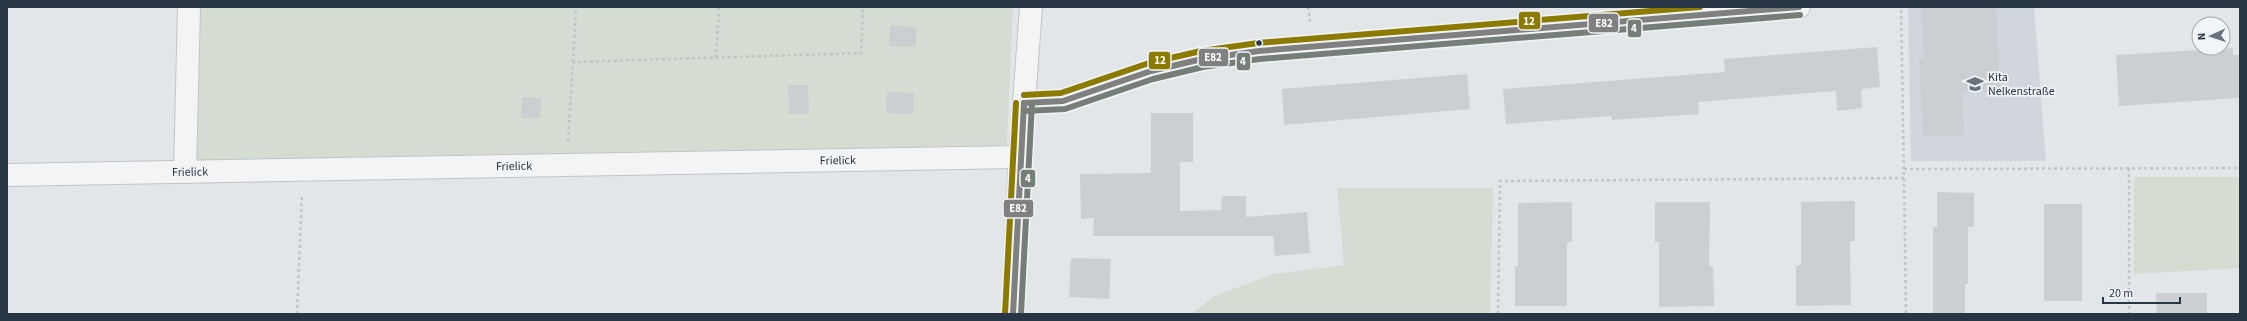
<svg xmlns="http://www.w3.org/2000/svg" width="2247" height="321" font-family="'Source Sans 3',sans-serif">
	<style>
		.built { fill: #d1d6dc }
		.green { fill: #d5ddd3 }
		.building { fill: #cccfd2 }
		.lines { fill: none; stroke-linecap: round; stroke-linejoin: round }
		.street-casing { stroke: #c1c4c7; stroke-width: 24 }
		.path { stroke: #c1c5c8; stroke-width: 2.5; stroke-dasharray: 3 3; stroke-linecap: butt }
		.street { stroke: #f3f4f5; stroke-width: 22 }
		.bus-1-casing { stroke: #f1f5f8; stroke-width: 9 }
		.bus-2-casing { stroke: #f1f5f8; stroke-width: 9 }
		.bus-3-casing { stroke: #f1f5f8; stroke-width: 9 }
		.bus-1 { stroke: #808080; stroke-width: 6 }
		.bus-2 { stroke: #757f77; stroke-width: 6 }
		.bus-3 { stroke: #8d7a02; stroke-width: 6 }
		.bus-dot { fill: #283545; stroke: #f1f5f8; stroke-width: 1.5 }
		.labels { text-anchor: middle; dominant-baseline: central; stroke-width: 3.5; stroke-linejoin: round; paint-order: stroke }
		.poi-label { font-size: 12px; fill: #283545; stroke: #f1f5f8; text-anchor: start }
		.street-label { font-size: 12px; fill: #283545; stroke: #f1f5f8 }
		.line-badge { stroke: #f1f5f8; stroke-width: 1.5 }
		.badge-label { font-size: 11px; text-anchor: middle; font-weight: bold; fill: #fff }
	</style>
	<rect width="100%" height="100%" fill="#e3e6e9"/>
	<!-- built -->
	<polygon class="built" points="1908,7 2034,7 2046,161 1911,161"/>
	<!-- green -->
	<g class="green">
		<polygon points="198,7 1013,7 1007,145 952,149 193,164"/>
		<polygon points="2134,177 2240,177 2240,268 2134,274"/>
		<polygon points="1337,188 1493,188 1490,314 1191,314 1216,295 1275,274 1344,265"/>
	</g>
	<!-- building -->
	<g class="building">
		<polygon points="1921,7 1996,7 2000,91 1962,93 1964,135 1923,137 1919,58 1924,58"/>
		<polygon points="890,25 916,27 916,47 889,46"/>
		<polygon points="1877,47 1880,87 1861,89 1862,108 1837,111 1836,91 1698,102 1699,114 1612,120 1611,116 1506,124 1503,89 1725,72 1724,59"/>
		<polygon points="2233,48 2233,55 2240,55 2240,98 2119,106 2116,55"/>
		<polygon points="1467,74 1470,109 1284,125 1282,89"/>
		<polygon points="788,85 808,85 809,114 789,114"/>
		<polygon points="887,92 914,93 913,114 886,113"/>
		<polygon points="522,97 541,98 540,118 521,118"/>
		<polygon points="1151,113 1193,113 1193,162 1180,162 1180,211 1221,210 1222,196 1246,196 1246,217 1307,212 1310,253 1275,256 1273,236 1093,236 1094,218 1081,219 1080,174 1151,173"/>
		<polygon points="1937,192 1974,193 1974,227 1968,227 1968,284 1965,284 1965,314 1933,314 1933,227 1937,227"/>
		<polygon points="1855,201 1855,241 1850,241 1851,305 1796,306 1796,266 1801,265 1801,202"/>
		<polygon points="1572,202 1572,242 1567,242 1567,306 1515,306 1515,266 1518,266 1518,203"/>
		<polygon points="1655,202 1710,202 1709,266 1713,266 1714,306 1659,307 1659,242 1655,242"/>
		<rect x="2044" y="204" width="38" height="97"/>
		<polygon points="1071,258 1111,259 1109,299 1069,297"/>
		<polygon points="2156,293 2207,293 2207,314 2157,314"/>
	</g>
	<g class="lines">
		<!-- street casing -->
		<g class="street-casing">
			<g id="street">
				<polyline points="1024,103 1063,101 1151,71 1202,59 1259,51 1799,7"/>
				<polyline points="185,172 189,7"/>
				<path id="s1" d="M7 175 1020 157"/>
				<polyline points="1013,314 1020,157 1031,7"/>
			</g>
		</g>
		<!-- path -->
		<g class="path">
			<polyline points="1308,7 1310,22"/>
			<polyline points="716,58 719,7"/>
			<polyline points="573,62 576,7"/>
			<polyline points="568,141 573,62 861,53 863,7"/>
			<polyline points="2129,168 2129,314"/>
			<polyline points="1904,169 2240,168"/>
			<polyline points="1904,178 1906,314"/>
			<polyline points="297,314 302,194"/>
			<polyline points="1498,314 1500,181 1904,178 1901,7"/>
		</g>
		<!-- street -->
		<use href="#street" class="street"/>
		<!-- bus-1 casing -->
		<g class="bus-1-casing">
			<g id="bus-1">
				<polyline points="1024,103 1063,101 1151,71 1202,59 1259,51 1799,7"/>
				<polyline points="1013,314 1024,103"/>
			</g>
		</g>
		<!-- bus-2 casing -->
		<g class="bus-2-casing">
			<g id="bus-2">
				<polyline points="1024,111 1065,109 1153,79 1203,67 1260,59 1800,15"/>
				<polyline points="1021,314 1032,103"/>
			</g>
		</g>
		<!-- bus-3 casing -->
		<g class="bus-3-casing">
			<g id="bus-3">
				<polyline points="1024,95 1061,93 1149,63 1201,51 1258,43 1700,7"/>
				<polyline points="1005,314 1016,103"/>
			</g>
		</g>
		<!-- bus-1 -->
		<use href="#bus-1" class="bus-1"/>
		<!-- bus-2 -->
		<use href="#bus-2" class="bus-2"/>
		<!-- bus-3 -->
		<use href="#bus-3" class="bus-3"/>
	</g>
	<!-- icons -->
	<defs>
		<g id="school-bare" transform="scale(1.38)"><path d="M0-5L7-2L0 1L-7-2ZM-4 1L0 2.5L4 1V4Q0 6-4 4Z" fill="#69737e" stroke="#f1f5f8" stroke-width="2.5" paint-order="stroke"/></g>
	</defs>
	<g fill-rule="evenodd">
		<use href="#school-bare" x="1975" y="84"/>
	</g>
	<!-- markers -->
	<circle class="bus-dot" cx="1259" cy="43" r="3.5"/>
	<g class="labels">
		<!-- poi labels -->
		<g class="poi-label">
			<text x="1988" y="77">Kita<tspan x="1988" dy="14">Nelkenstraße</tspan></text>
		</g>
		<!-- street labels -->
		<g class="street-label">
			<text stroke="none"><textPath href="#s1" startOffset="831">Frielick</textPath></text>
			<text stroke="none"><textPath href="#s1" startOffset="507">Frielick</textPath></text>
			<text stroke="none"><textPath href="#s1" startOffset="183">Frielick</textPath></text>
		</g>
	</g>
	<g class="line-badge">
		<rect x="1518" y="11" width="23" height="19" rx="4" fill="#8d7a02"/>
		<rect x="1588" y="13" width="31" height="20" rx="4" fill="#808080"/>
		<rect x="1627" y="19" width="15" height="19" rx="4" fill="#757f77"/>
		<rect x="1198" y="48" width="31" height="19" rx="4" fill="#808080"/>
		<rect x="1148" y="51" width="23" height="19" rx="4" fill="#8d7a02"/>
		<rect x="1236" y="52" width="15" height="19" rx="4" fill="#757f77"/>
		<rect x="1020" y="169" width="16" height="19" rx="4" fill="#757f77"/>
		<rect x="1003" y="199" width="31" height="19" rx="4" fill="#808080"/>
	</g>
	<g class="badge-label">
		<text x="1529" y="25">12</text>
		<text x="1604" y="27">E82</text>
		<text x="1634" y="32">4</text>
		<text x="1213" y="61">E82</text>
		<text x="1160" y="64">12</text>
		<text x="1243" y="65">4</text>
		<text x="1028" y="182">4</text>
		<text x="1018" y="212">E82</text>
	</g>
	<!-- border -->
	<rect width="2247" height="321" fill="none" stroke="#283545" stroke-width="16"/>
	<!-- north arrow -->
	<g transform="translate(2211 36) rotate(267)"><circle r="19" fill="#f1f5f8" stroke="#a1a8b0"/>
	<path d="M0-3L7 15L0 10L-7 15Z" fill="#69737e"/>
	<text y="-6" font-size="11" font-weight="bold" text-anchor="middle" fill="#283545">N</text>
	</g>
	<!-- scale -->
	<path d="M2103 297v6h77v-6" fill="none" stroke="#283545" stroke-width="2"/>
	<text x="2109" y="297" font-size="12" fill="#283545" stroke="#f1f5f8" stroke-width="3" paint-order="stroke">20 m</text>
</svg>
